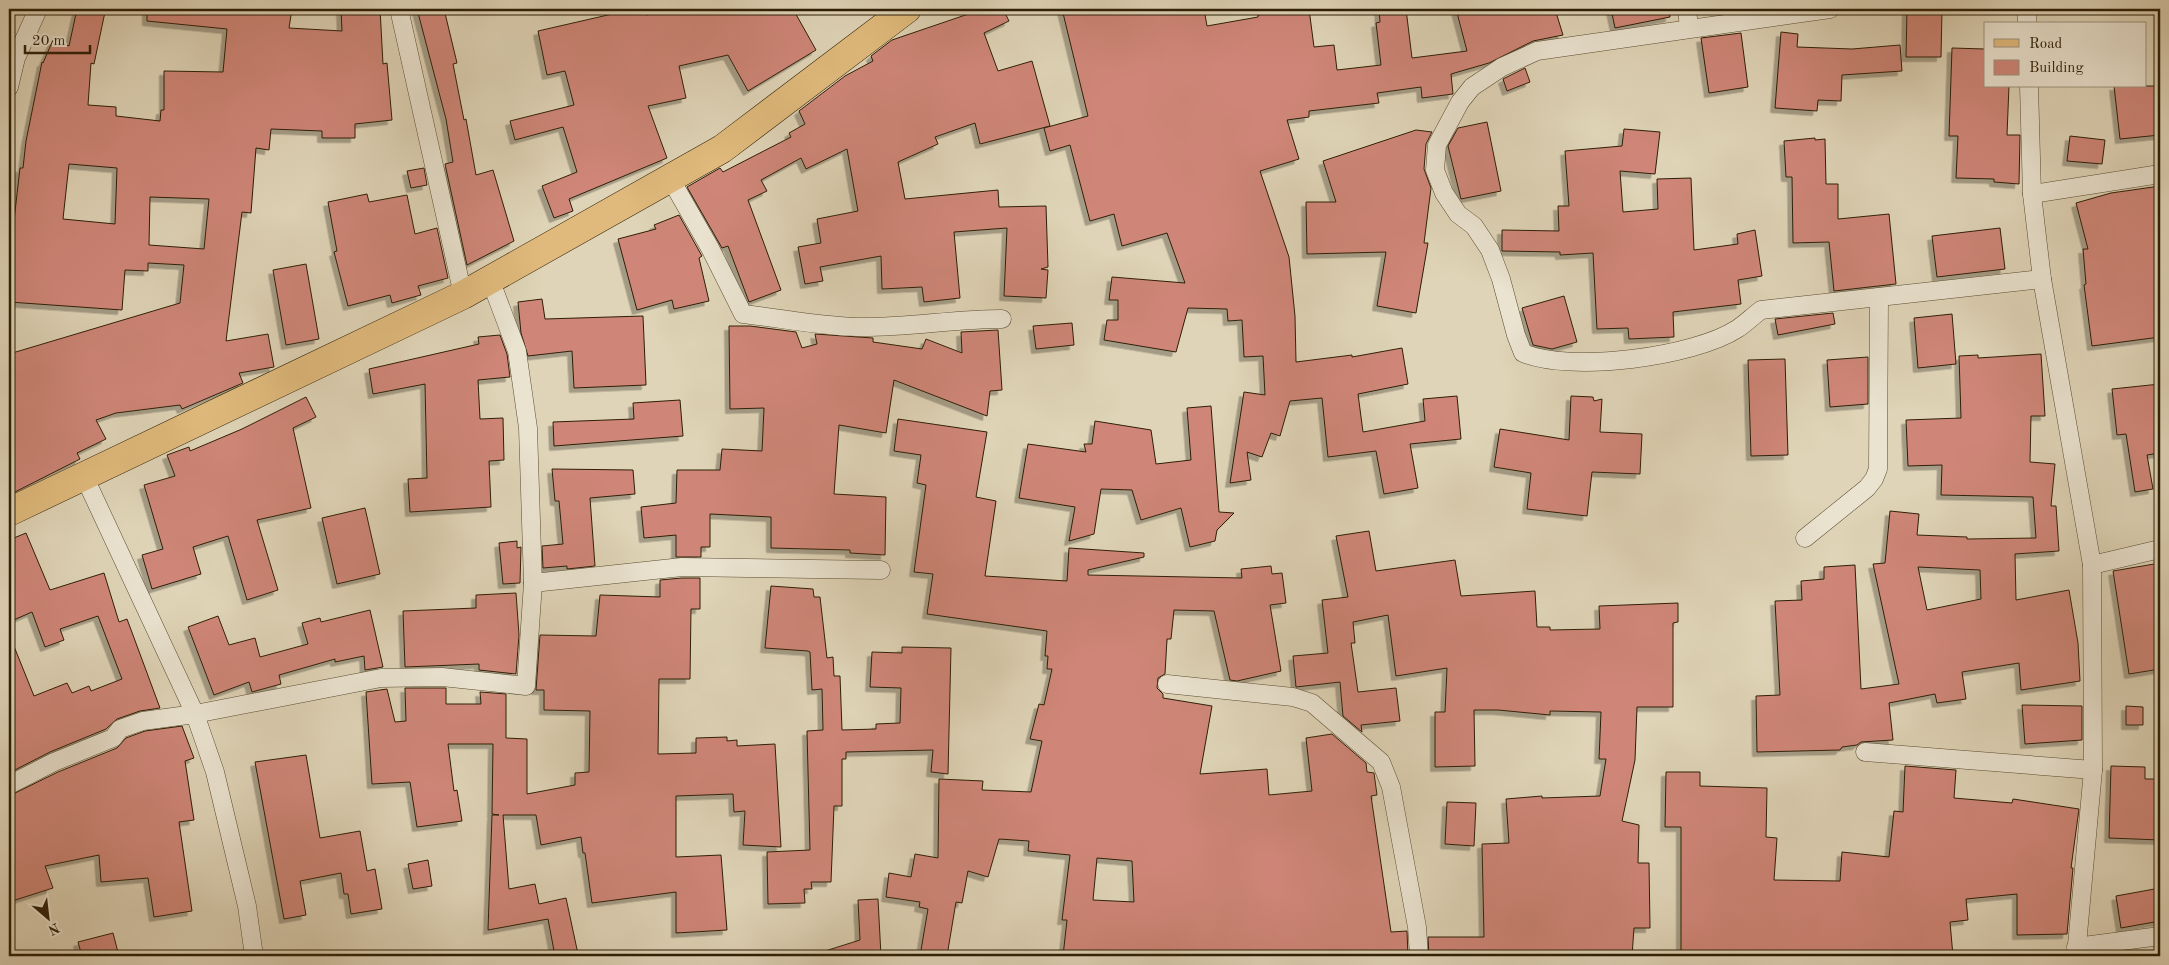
<svg xmlns="http://www.w3.org/2000/svg" width="2169" height="965" font-family="'Old Standard TT',serif">
	<style>
		.building { fill: #cf8678; stroke: #2d1e06; fill-rule: evenodd; filter: url(#shadow) }
		.lines { fill: none; stroke-linecap: round; stroke-linejoin: round }
		.street-casing { stroke: #5a4c32; stroke-width: 19 }
		.primary-casing { stroke: #2d1e06; stroke-width: 29 }
		.street { stroke: #eae3d0; stroke-width: 18 }
		.primary { stroke: #e0ba7c; stroke-width: 28 }
	</style>
	<defs>
		<filter id="shadow"><feDropShadow dx="-4.5" dy="4.5" stdDeviation="0" flood-color="#0004"/></filter>
	</defs>
	<rect width="100%" height="100%" fill="#dfd4b7"/>
	<filter id="stains"><feTurbulence type="fractalNoise" baseFrequency=".004" numOctaves="4"/><feColorMatrix values="0 0 0 0 .2 0 0 0 0 .09 0 0 0 0 .02 0 0 0 .5 -.17"/></filter>
	<radialGradient id="worn" r=".72"><stop offset=".6" stop-color="#630" stop-opacity="0"/><stop offset="1" stop-color="#630" stop-opacity=".3"/></radialGradient>
	<!-- building -->
	<g class="building">
		<path d="M77 9 105 12 94 64 91 63 88 105 116 107V116L160 121 161 110H164V71L223 72 227 29 147 21V9H292L289 28 342 31 341 9H380L383 64 387 63 392 120 355 124V138H322V131L271 129 269 150 256 148 251 213 242 212 226 341 268 334 274 367 239 373 243 383 182 409 180 405 116 413 96 420 106 439 77 453 80 459 9 495V354L180 303 184 265 148 263V271L125 270 122 310 9 302V264L20 168H23L26 141 42 62 43 63 53 40 69 46ZM69 164 117 168 115 224 63 219ZM150 197 209 199 204 249 149 245Z"/>
		<polygon points="417,9 444,9 457,63 453,64 464,120 466,119 476,175 493,170 514,241 467,265 445,164 453,162 446,119"/>
		<polygon points="634,9 645,9 646,15 674,9 793,9 816,50 748,91 728,55 679,66 686,98 648,106 667,158 569,199 573,211 554,218 542,186 577,172 563,127 515,140 510,121 574,105 565,71 547,75 538,31"/>
		<polygon points="983,9 1003,9 1009,21 984,33 998,71 1032,61 1050,126 980,144 975,123 935,137 938,144 898,162 905,199 998,190 999,207 1046,206 1048,267 1041,269 1048,270 1046,298 1004,296 1007,228 954,232 960,298 924,302 922,287 882,289 881,256 820,267 823,281 805,284 798,247 821,243 817,219 858,211 847,149 806,169 801,158 761,180 767,191 748,200 781,290 749,302 728,246 722,248 687,187 720,168 723,172 791,137 789,133 805,124 799,111 845,76 873,61 871,56 892,40"/>
		<polygon points="1062,9 1204,9 1207,26 1258,17 1258,15 1281,11 1281,9 1309,9 1314,47 1334,45 1337,70 1381,65 1376,23 1380,22 1379,9 1406,9 1412,58 1467,51 1456,9 1555,9 1563,35 1533,41 1489,63 1451,74 1453,94 1422,98 1421,87 1377,93 1379,103 1309,111 1309,117 1287,120 1299,159 1260,171 1289,257 1295,316 1296,362 1352,355 1352,357 1402,348 1408,384 1358,394 1363,432 1425,421 1423,399 1457,396 1461,439 1410,444 1418,488 1384,494 1376,451 1328,457 1322,398 1290,401 1280,436 1271,433 1262,457 1247,452 1251,480 1230,483 1244,392 1265,395 1263,356 1244,357 1242,320 1228,321 1227,309 1188,308 1176,352 1104,340 1107,320 1118,320 1118,300 1109,300 1112,277 1185,283 1167,233 1122,246 1114,214 1090,221 1070,145 1050,151 1044,128 1088,116"/>
		<polygon points="1611,9 1669,9 1670,17 1615,28"/>
		<polygon points="1907,9 1942,10 1941,57 1906,57"/>
		<polygon points="1781,32 1798,34 1797,47 1852,49 1900,45 1902,71 1842,75 1841,101 1818,100 1817,111 1775,108"/>
		<polygon points="1741,33 1748,87 1709,93 1701,38"/>
		<polygon points="1952,48 1985,49 1985,86 2009,86 2007,135 2020,135 2019,184 1994,182 1994,179 1956,178 1958,136 1949,136"/>
		<polygon points="1525,68 1530,82 1507,91 1503,79"/>
		<polygon points="2114,86 2160,86 2160,135 2120,139"/>
		<polygon points="1487,122 1501,191 1461,199 1448,146 1458,128"/>
		<polygon points="1624,129 1660,132 1655,174 1620,171 1623,212 1658,209 1657,179 1691,178 1694,250 1738,244 1737,234 1755,230 1762,276 1738,280 1741,304 1673,312 1674,337 1629,339 1628,328 1597,329 1593,253 1560,255 1560,252 1502,251 1502,230 1559,231 1558,206 1569,206 1565,151 1622,146"/>
		<polygon points="1416,130 1432,132 1426,144 1424,169 1431,188 1424,243 1428,243 1416,313 1377,306 1386,252 1307,254 1306,202 1336,202 1323,161"/>
		<polygon points="2070,136 2105,140 2102,164 2067,161"/>
		<polygon points="1815,138 1815,140 1825,139 1826,184 1838,184 1838,219 1889,214 1896,284 1834,291 1829,242 1793,243 1792,177 1786,177 1784,141"/>
		<polygon points="424,168 427,185 411,188 407,171"/>
		<polygon points="2160,186 2160,337 2092,346 2084,285 2086,284 2083,249 2088,249 2076,203 2111,193"/>
		<polygon points="367,194 369,202 407,195 415,234 437,228 448,278 418,286 421,295 392,303 390,295 348,306 334,252 337,251 328,202"/>
		<polygon points="679,215 702,256 699,258 709,301 674,309 672,300 637,310 618,239 656,229 654,225"/>
		<polygon points="2000,228 2005,269 1937,277 1932,236"/>
		<polygon points="306,264 319,339 286,345 273,270"/>
		<polygon points="1564,296 1577,342 1552,349 1533,345 1522,308"/>
		<polygon points="542,299 545,319 643,316 646,385 574,388 572,351 528,356 521,333 518,302"/>
		<polygon points="1833,313 1835,324 1778,335 1775,319"/>
		<polygon points="1952,314 1956,364 1918,368 1914,318"/>
		<polygon points="1072,323 1074,345 1036,349 1033,326"/>
		<polygon points="729,326 750,326 796,332 802,348 817,344 815,334 873,338 873,342 922,349 926,339 962,353 961,332 998,330 1002,390 990,391 987,416 894,380 886,433 839,425 834,494 886,497 885,555 850,553 850,550 771,548 771,517 710,514 710,547 701,547 701,557 676,557 676,535 644,538 641,507 676,503 677,470 720,470 722,449 762,451 764,408 730,409"/>
		<polygon points="500,335 507,354 510,377 478,380 480,419 503,418 504,460 489,461 491,507 410,512 408,479 427,478 425,384 373,394 369,369 479,344 478,337"/>
		<path d="M2041 354 2045 416H2031L2030 462 2055 464 2051 506H2056L2059 551 2015 554 2016 600 2069 590 2078 643 2080 681 2021 690 2019 663 1962 672 1966 699 1937 703 1935 694 1889 703 1893 740 1861 742 1857 745 1842 747 1840 750 1757 752 1756 696 1780 695 1775 601 1802 600 1801 581 1824 579V567L1855 565 1861 689 1899 684 1873 564 1885 563 1890 511 1919 514 1917 535 1967 537V539L2036 538 2033 497 1941 495 1942 465 1908 466 1906 420 1961 418 1959 356 1978 355V358ZM1918 567 1980 570 1981 599 1927 610Z"/>
		<polygon points="1868,357 1868,404 1830,407 1827,360"/>
		<polygon points="1785,359 1788,455 1751,456 1748,360"/>
		<polygon points="2160,384 2160,453 2147,455 2153,489 2135,492 2126,434 2117,435 2112,389"/>
		<polygon points="1571,396 1593,397 1594,401 1602,399 1600,432 1642,434 1640,474 1592,472 1587,516 1527,509 1531,473 1494,467 1500,429 1569,440"/>
		<polygon points="306,397 316,417 293,428 311,508 257,520 278,590 247,600 228,536 193,547 201,574 152,589 142,555 163,549 144,485 175,476 167,455 189,447 190,451 242,429"/>
		<polygon points="680,400 683,436 554,446 553,422 634,419 633,403"/>
		<polygon points="1211,406 1219,512 1234,513 1217,530 1215,541 1190,547 1181,508 1141,520 1132,490 1101,489 1094,534 1069,541 1075,507 1019,498 1028,444 1086,452 1084,444 1092,444 1095,421 1151,430 1156,464 1191,460 1187,408"/>
		<path d="M898 419 987 432 976 497 996 501 985 576 1067 581 1069 548 1144 553V557L1088 570V575L1242 578 1241 569 1271 566 1272 574 1282 573 1286 603 1270 605 1281 671 1237 681 1230 680 1214 611 1174 610 1171 639H1167L1165 674 1158 678 1157 688 1163 694V698L1212 706 1200 774 1267 769 1269 795 1312 791 1306 738 1332 734 1366 763 1367 772 1374 773 1377 795 1371 796 1391 932 1407 931 1408 956H1063L1067 920H1062L1070 855 1028 851 1029 841 999 839 988 877 968 871 962 903 956 902 947 956H920L928 909 919 907 920 902 886 897 889 873 911 877 915 854 938 858 939 779 983 781 982 790 1031 792 1042 741 1030 739 1039 704 1044 705 1052 669H1047L1048 656H1045L1047 631 927 614 933 574 914 572 926 485 917 483 921 455 894 451ZM1097 858 1132 861 1134 902 1093 900Z"/>
		<polygon points="552,469 633,470 635,494 590,498 595,566 567,569 567,566 543,568 542,546 563,544 559,501 555,501"/>
		<polygon points="365,508 380,574 337,584 322,518"/>
		<polygon points="1369,531 1376,571 1455,560 1461,596 1535,591 1537,627 1550,627 1550,630 1600,629 1599,606 1678,603 1678,622 1673,623 1673,707 1637,707 1635,760 1622,821 1639,825 1638,863 1649,863 1650,928 1634,928 1632,956 1429,956 1428,937 1484,937 1482,844 1509,843 1506,799 1542,796 1542,798 1600,796 1606,759 1599,759 1601,712 1550,711 1550,715 1498,710 1474,710 1475,766 1435,767 1435,712 1445,712 1447,668 1396,676 1388,615 1353,622 1355,643 1351,643 1358,692 1396,688 1400,721 1361,725 1362,732 1343,716 1340,682 1296,687 1293,656 1328,653 1322,600 1348,597 1336,536"/>
		<polygon points="26,533 50,590 104,573 119,622 127,619 160,708 140,711 117,719 106,729 50,752 9,773 9,634 34,696 67,683 72,693 89,686 91,691 122,679 98,616 60,629 64,640 45,647 32,612 9,622 9,540"/>
		<polygon points="517,541 517,548 521,547 520,583 503,584 499,543"/>
		<polygon points="2160,563 2160,669 2129,674 2113,571"/>
		<polygon points="682,578 700,578 700,609 691,609 690,679 659,679 658,754 696,753 696,738 727,737 727,741 737,740 737,746 775,744 781,847 743,845 745,811 734,812 733,794 676,796 676,857 721,855 727,930 676,933 676,892 592,903 585,853 583,853 581,837 541,845 536,815 503,815 509,889 535,884 539,904 566,898 578,954 555,956 548,919 488,930 492,815 499,815 492,814 493,744 448,744 454,791 457,790 462,821 417,827 410,782 372,784 366,692 387,689 395,722 406,721 405,688 446,688 446,704 481,704 480,692 506,694 506,738 527,739 527,794 575,785 575,773 589,772 590,711 544,710 544,690 536,690 540,635 596,636 600,595 660,597 660,580"/>
		<polygon points="771,586 813,589 814,597 820,597 827,658 833,657 834,676 840,676 842,730 876,729 876,724 900,723 901,688 870,687 872,652 902,653 902,647 951,648 948,774 931,772 933,750 846,752 846,759 842,759 842,806 834,806 831,882 811,882 812,889 804,889 805,903 768,904 767,852 810,850 807,731 823,730 822,689 812,690 810,652 808,651 765,648"/>
		<polygon points="516,593 519,635 516,674 479,670 479,664 405,667 403,611 476,608 476,595"/>
		<polygon points="370,610 383,667 365,670 364,656 335,662 335,659 279,675 281,684 252,692 249,682 214,695 188,627 218,616 229,645 255,638 260,657 308,644 302,623 320,618 321,622"/>
		<polygon points="2022,705 2082,706 2082,740 2025,744"/>
		<polygon points="2126,706 2143,707 2143,725 2126,725"/>
		<polygon points="182,726 194,758 185,761 194,820 179,822 192,911 154,917 148,878 101,882 99,855 45,866 53,888 9,902 9,796 58,772 117,748 126,738 145,731"/>
		<polygon points="306,755 320,838 360,831 367,871 375,869 382,909 351,914 348,894 344,894 341,873 300,881 306,915 284,919 255,762"/>
		<polygon points="1905,766 1956,770 1954,798 2012,803 2013,799 2079,809 2071,868 2073,868 2067,934 2017,935 2017,894 1966,899 1968,920 1950,922 1953,956 1686,956 1686,952 1681,952 1681,827 1665,827 1666,772 1700,772 1700,786 1767,788 1766,837 1777,838 1774,880 1840,881 1842,852 1889,857 1894,811 1903,812"/>
		<polygon points="2111,766 2145,767 2145,779 2160,779 2160,840 2109,838"/>
		<polygon points="1447,802 1476,803 1474,846 1445,844"/>
		<polygon points="428,860 432,886 413,889 408,864"/>
		<polygon points="2160,888 2160,921 2121,928 2116,896"/>
		<polygon points="878,899 881,956 823,956 822,952 860,940 858,900"/>
		<polygon points="113,933 119,956 82,956 78,942"/>
	</g>
	<g class="lines">
		<!-- street casing -->
		<g class="street-casing">
			<g id="street">
				<polyline points="399,9 463,295"/>
				<polyline points="1687,9 1689,28"/>
				<path d="M1830 9 1537 51 1502 67 1472 87 1460 102 1437 145 1435 170 1444 193 1458 214 1474 226 1490 250 1501 279 1516 335 1523 353C1571 373 1693 357 1737 329 1745 324 1753 316 1761 310L2042 279"/>
				<polyline points="2027,9 2027,24"/>
				<polyline points="2029,86 2032,194 2042,279 2092,565 2093,770 2076,956"/>
				<polyline points="9,87 16,58 38,9"/>
				<path d="M670 178 710 248 743 314C780 318 819 326 857 327 906 328 953 319 1002 319"/>
				<polyline points="2032,194 2160,174"/>
				<polyline points="84,476 195,714 215,772 226,818 247,906 254,956"/>
				<polyline points="1805,538 1867,488 1874,479 1878,469 1879,297"/>
				<polyline points="2092,565 2160,549"/>
				<polyline points="533,583 682,567 881,570"/>
				<polyline points="1167,684 1293,697 1312,703 1381,762 1391,787 1417,927 1419,956"/>
				<polyline points="1865,752 2093,770"/>
				<polyline points="9,785 54,762 113,738 120,729 143,721 195,714 381,678 442,677 526,686 533,583 528,428 517,351 490,279"/>
				<polyline points="2076,947 2160,936"/>
			</g>
		</g>
		<!-- primary casing -->
		<g class="primary-casing">
			<polyline id="primary" points="9,512 463,295 722,149 907,9"/>
		</g>
		<!-- street -->
		<use href="#street" class="street"/>
		<!-- primary -->
		<use href="#primary" class="primary"/>
	</g>
	<!-- margin -->
	<rect width="2169" height="965" fill="none" stroke="#dfd4b7" stroke-width="30"/>
	<rect x="10" y="10" width="2149" height="945" fill="none" stroke="#2d1e06" stroke-width="2.5"/>
	<rect x="15" y="15" width="2139" height="935" fill="none" stroke="#2d1e06"/>
	<!-- legend -->
	<rect x="1984" y="22" width="162" height="65" fill="#eae3d0" stroke="#9e947f"/>
	<rect x="1994" y="39" width="25" height="8" fill="#e0ba7c" stroke="#9e947f"/>
	<text x="2029" y="48" font-size="15" fill="#2d1e06">Road</text>
	<rect x="1994" y="60" width="25" height="15" fill="#cf8678" stroke="#9e947f"/>
	<text x="2029" y="72" font-size="15" fill="#2d1e06">Building</text>
	<!-- north arrow -->
	<g transform="translate(48 918) rotate(152)" stroke="#eae3d0" stroke-width="4" paint-order="stroke">
	<path d="M0-4L9 19L0 12L-9 19Z" fill="#2d1e06"/>
	<text y="-8" font-size="14" font-weight="bold" text-anchor="middle" fill="#2d1e06">N</text>
	</g>
	<!-- scale -->
	<path d="M25 45v8h65v-8" fill="none" stroke="#2d1e06" stroke-width="2.5"/>
	<text x="32" y="45" font-size="15" fill="#2d1e06" stroke="#eae3d0" stroke-width="4" paint-order="stroke">20 m</text>
	<rect width="100%" height="100%" filter="url(#stains)"/>
	<rect width="100%" height="100%" fill="url(#worn)"/>
</svg>
